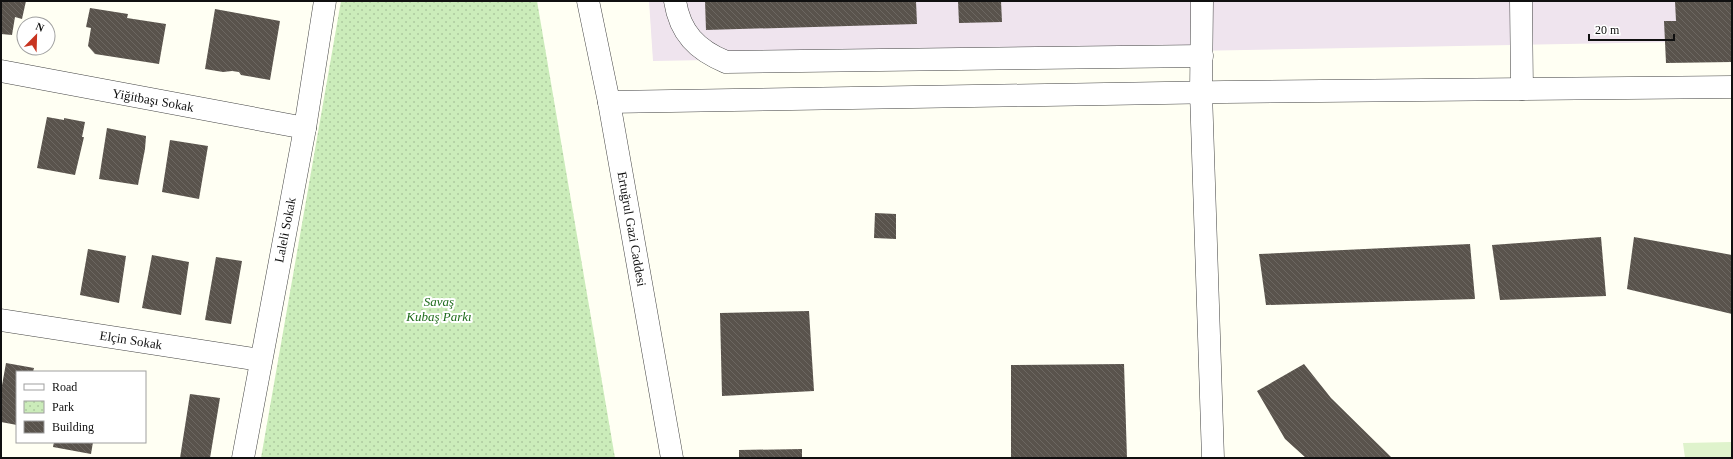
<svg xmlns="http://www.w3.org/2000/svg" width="1733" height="459" font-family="Georgia,serif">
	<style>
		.industrial { fill: #efe4ee }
		.park { fill: url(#park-dots) }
		.pitch { fill: #dff3cc }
		.building { fill: url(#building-back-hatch) }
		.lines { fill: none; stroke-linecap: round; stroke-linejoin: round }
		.minor-casing { stroke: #434343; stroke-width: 23 }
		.minor { stroke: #fff; stroke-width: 22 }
		.labels { text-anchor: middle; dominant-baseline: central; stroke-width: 4; stroke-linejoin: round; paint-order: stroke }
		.street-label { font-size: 13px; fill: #101010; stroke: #fff }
		.park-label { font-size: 13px; font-style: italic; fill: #1f6c1c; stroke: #fff }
	</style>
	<defs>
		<pattern id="park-dots" width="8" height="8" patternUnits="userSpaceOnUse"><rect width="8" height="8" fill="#cbecba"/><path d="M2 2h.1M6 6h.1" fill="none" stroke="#adc99f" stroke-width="1.8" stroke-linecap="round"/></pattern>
		<pattern id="building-back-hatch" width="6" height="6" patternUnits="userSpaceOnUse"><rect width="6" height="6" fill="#59534c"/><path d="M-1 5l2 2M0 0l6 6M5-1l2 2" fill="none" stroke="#6c6761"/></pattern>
	</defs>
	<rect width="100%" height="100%" fill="#fffff3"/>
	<!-- industrial -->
	<polygon class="industrial" points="649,1 1732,1 1732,41 653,61"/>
	<!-- park -->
	<polygon class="park" points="341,1 537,1 615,458 261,458"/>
	<!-- pitch -->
	<polygon class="pitch" points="1732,442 1732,458 1685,458 1683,443"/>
	<!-- building -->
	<g class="building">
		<polygon points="1,1 26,1 22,19 15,17 12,35 1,34"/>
		<polygon points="705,1 916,1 917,24 706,30"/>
		<polygon points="958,1 1001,1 1002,22 959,23"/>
		<polygon points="1675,1 1732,1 1732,62 1666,63 1664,21 1676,21"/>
		<polygon points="90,8 128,14 127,18 166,24 159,64 95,54 88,46 91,28 86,27"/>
		<polygon points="215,9 280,21 270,80 241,75 239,72 232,71 223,72 205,69"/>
		<polygon points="47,117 64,120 64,118 85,122 82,137 84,137 75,175 37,168"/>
		<polygon points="107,128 146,136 145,149 138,185 99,179"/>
		<polygon points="170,140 208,146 199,199 162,192"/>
		<polygon points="875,213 896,214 896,239 874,238"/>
		<polygon points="1601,237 1606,296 1500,300 1492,245"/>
		<polygon points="1634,237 1732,255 1732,314 1627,289"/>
		<polygon points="1470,244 1475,299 1266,305 1259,254"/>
		<polygon points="88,249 126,256 119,303 80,295"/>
		<polygon points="152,255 189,262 181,315 142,308"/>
		<polygon points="216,257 242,261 231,324 205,320"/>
		<polygon points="809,311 814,391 722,396 720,313"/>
		<polygon points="6,363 34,368 33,372 17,372 17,425 1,422 1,391"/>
		<polygon points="1124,364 1127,458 1011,458 1011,365"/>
		<polygon points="1304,364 1331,398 1392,458 1306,458 1285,439 1257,391"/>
		<polygon points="190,394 220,398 210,458 180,458"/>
		<polygon points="54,442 93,442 91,454 53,447"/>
		<polygon points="802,449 802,458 739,458 739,450"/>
	</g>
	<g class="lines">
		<!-- minor casing -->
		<g class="minor-casing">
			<g id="minor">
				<polyline points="588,1 609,102 672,458"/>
				<path d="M675 1C680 33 697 50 726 62L1202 56"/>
				<polyline points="1202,1 1201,92 1213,458"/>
				<polyline points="1521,1 1522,89"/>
				<polyline points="1,71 305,128"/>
				<polyline points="609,102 1224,92 1732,87"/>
				<polyline points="1,320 260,360"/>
				<polyline points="243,458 305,128 325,1"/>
			</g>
		</g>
		<!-- minor -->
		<use href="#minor" class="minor"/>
	</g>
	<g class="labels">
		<!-- street labels -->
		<g class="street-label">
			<text transform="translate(153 100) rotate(10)">Yiğitbaşı Sokak</text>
			<text transform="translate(632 229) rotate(80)">Ertuğrul Gazi Caddesi</text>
			<text transform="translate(285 230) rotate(-79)">Laleli Sokak</text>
			<text transform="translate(131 340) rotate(9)">Elçin Sokak</text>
		</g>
		<!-- park labels -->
		<g class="park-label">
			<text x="439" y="301">Savaş<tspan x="439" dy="15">Kubaş Parkı</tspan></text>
		</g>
	</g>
	<!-- border -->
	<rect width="1733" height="459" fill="none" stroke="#101010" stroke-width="4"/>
	<!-- legend -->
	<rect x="16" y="371" width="130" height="72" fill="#ffffff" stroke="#9f9f9f"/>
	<rect x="24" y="384" width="20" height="6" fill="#ffffff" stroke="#9f9f9f"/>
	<text x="52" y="391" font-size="12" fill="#101010">Road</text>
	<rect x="24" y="401" width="20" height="12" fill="url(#park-dots)" stroke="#9f9f9f"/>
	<text x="52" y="411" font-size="12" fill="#101010">Park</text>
	<rect x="24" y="421" width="20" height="12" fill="url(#building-back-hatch)" stroke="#9f9f9f"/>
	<text x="52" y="431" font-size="12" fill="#101010">Building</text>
	<!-- north arrow -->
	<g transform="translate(36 36) rotate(23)"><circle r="19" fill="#ffffff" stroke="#9f9f9f"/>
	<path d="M0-3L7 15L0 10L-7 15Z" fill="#c83420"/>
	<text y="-6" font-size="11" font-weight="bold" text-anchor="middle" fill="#101010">N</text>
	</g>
	<!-- scale -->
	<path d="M1589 34v6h85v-6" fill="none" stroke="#101010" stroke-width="2"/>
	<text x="1595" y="34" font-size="12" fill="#101010" stroke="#ffffff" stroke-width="3" paint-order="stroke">20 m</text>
</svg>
